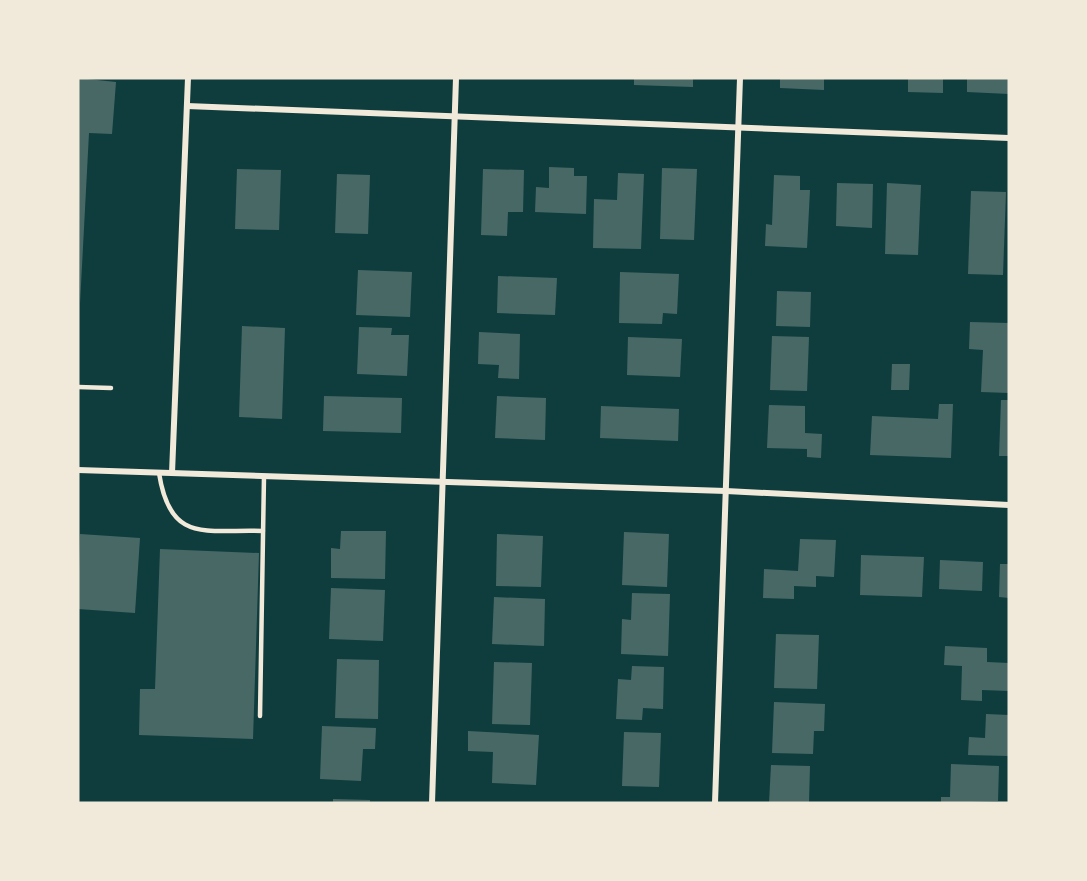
<svg xmlns="http://www.w3.org/2000/svg" width="1087" height="881" font-family="'PT Sans',sans-serif">
	<style>
		.building { fill: #486865 }
		.lines { fill: none; stroke-linecap: round; stroke-linejoin: round }
		.service { stroke: #f1e9da; stroke-width: 4.5 }
		.minor { stroke: #f1e9da; stroke-width: 6 }
	</style>
	<rect width="100%" height="100%" fill="#0f3d3e"/>
	<!-- building -->
	<g class="building">
		<polygon points="78,78 116,82 112,134 89,133 80,304"/>
		<polygon points="634,78 693,78 693,87 634,85"/>
		<polygon points="780,78 824,78 824,90 780,88"/>
		<polygon points="908,78 943,78 943,93 908,92"/>
		<polygon points="967,78 1009,78 1009,94 967,92"/>
		<polygon points="549,167 574,168 574,176 587,176 586,214 535,212 536,187 549,188"/>
		<polygon points="662,168 697,169 694,240 660,239"/>
		<polygon points="237,169 281,170 279,230 235,229"/>
		<polygon points="483,169 524,170 523,212 508,212 507,236 481,235"/>
		<polygon points="618,173 644,174 641,249 593,248 594,199 617,200"/>
		<polygon points="337,174 370,175 368,234 335,233"/>
		<polygon points="774,175 800,176 800,190 810,190 807,248 765,246 766,224 772,225"/>
		<polygon points="837,183 873,184 872,228 836,226"/>
		<polygon points="887,183 921,185 918,255 885,254"/>
		<polygon points="971,191 1006,192 1003,275 968,274"/>
		<polygon points="358,270 412,272 410,317 356,315"/>
		<polygon points="620,272 679,274 677,314 663,313 662,324 619,323"/>
		<polygon points="498,276 557,278 555,315 497,313"/>
		<polygon points="777,291 811,292 810,327 776,326"/>
		<polygon points="970,322 1009,323 1009,393 981,392 983,350 969,349"/>
		<polygon points="242,326 285,328 282,419 239,417"/>
		<polygon points="359,327 392,328 391,335 409,335 407,376 357,374"/>
		<polygon points="479,332 520,334 519,379 498,378 499,365 478,364"/>
		<polygon points="772,336 809,337 807,391 770,390"/>
		<polygon points="628,337 682,339 680,377 627,375"/>
		<polygon points="892,364 910,364 909,390 891,390"/>
		<polygon points="324,396 402,398 401,433 323,431"/>
		<polygon points="497,396 546,398 545,440 495,438"/>
		<polygon points="1001,400 1009,400 1009,456 999,456"/>
		<polygon points="939,404 953,404 951,458 870,455 872,416 938,419"/>
		<polygon points="769,405 805,406 805,433 822,434 821,458 807,457 807,449 767,448"/>
		<polygon points="601,406 679,409 678,441 600,438"/>
		<polygon points="341,531 386,531 385,579 331,578 331,548 340,549"/>
		<polygon points="624,532 669,534 667,587 622,585"/>
		<polygon points="80,534 140,538 135,613 78,609"/>
		<polygon points="497,534 543,536 541,587 496,586"/>
		<polygon points="800,539 836,540 834,577 816,576 816,587 794,586 794,599 763,598 764,569 798,571"/>
		<polygon points="160,549 259,553 253,739 139,735 140,689 155,689"/>
		<polygon points="861,555 924,557 922,597 860,595"/>
		<polygon points="940,560 983,562 982,591 939,589"/>
		<polygon points="1000,564 1009,564 1009,598 999,597"/>
		<polygon points="331,588 385,590 383,641 329,639"/>
		<polygon points="632,593 670,594 668,656 621,654 622,619 631,620"/>
		<polygon points="494,597 545,599 544,646 492,644"/>
		<polygon points="776,634 819,635 817,689 774,688"/>
		<polygon points="945,646 987,648 987,662 1009,663 1009,691 982,690 982,701 961,700 962,666 944,665"/>
		<polygon points="337,659 379,660 378,719 335,718"/>
		<polygon points="494,662 532,663 530,725 492,724"/>
		<polygon points="632,666 664,667 663,709 643,708 642,720 616,719 618,679 631,680"/>
		<polygon points="774,702 825,704 824,731 814,731 813,754 772,753"/>
		<polygon points="986,714 1009,715 1009,756 968,755 969,737 985,738"/>
		<polygon points="322,726 376,728 375,749 363,749 361,781 320,779"/>
		<polygon points="468,731 539,735 536,785 492,783 493,752 468,751"/>
		<polygon points="624,732 661,733 659,787 622,786"/>
		<polygon points="951,764 999,766 998,801 941,803 941,797 950,797"/>
		<polygon points="771,765 810,766 809,803 769,803"/>
		<polygon points="333,799 370,800 370,803 333,803"/>
	</g>
	<g class="lines">
		<!-- service -->
		<g class="service">
			<polyline points="78,387 111,388"/>
			<path d="M159 473C170 544 205 529 263 531"/>
			<polyline points="260,716 264,476"/>
		</g>
		<!-- minor -->
		<g class="minor">
			<polyline points="187,106 1009,138"/>
			<polyline points="78,470 726,491 1009,505"/>
			<polyline points="172,473 188,78"/>
			<polyline points="432,803 456,78"/>
			<polyline points="715,803 740,78"/>
		</g>
	</g>
	<!-- border -->
	<rect width="1087" height="881" fill="none" stroke="#f1e9da" stroke-width="159"/>
</svg>
